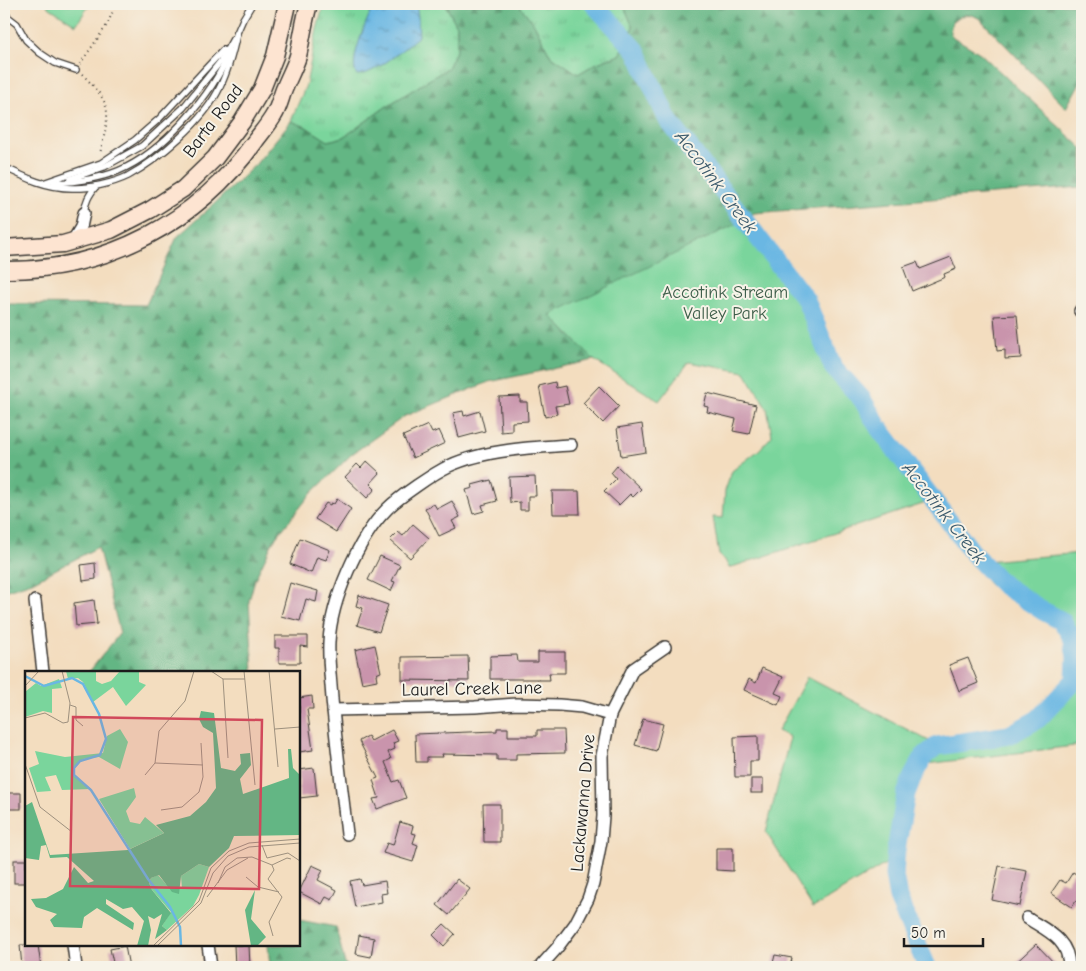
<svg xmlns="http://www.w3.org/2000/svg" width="1086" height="971" font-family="'Comic Neue',sans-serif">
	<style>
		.grass { fill: url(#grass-tufts); stroke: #4b785c }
		.forest { fill: url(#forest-firs); stroke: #406950 }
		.park { fill: #7ad59c; stroke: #4b785c }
		.water { fill: url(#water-ripples); stroke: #436a80 }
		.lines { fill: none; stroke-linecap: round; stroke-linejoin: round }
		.river { stroke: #6ab7e3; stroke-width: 19 }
		.building { fill: #c994ac }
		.lane-casing { stroke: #3c3934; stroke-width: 8 }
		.street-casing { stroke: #3c3934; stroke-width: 14 }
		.secondary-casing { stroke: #3c3934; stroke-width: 19 }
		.path { stroke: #3c3934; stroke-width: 2; stroke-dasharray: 1 4; stroke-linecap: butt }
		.lane { stroke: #fff; stroke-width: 5.5 }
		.street { stroke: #fff; stroke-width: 11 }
		.secondary { stroke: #fde4d1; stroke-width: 16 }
		.labels { text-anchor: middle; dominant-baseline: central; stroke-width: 4; stroke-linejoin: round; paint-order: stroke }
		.street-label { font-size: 18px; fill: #1c1c1c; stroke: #f7f3e8 }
		.park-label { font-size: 18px; fill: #3d5d49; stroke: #f7f3e8 }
		.water-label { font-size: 19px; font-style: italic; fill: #3b5a6c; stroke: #f7f3e8 }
		.inset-river { fill: none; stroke: #6ab7e3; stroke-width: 2.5 }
		.inset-road { fill: none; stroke: #9d907e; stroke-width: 1 }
		.view { fill: #d1495b; fill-opacity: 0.15; stroke: #d1495b; stroke-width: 2.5 }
		.inset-edge { fill: none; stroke: #1c1c1c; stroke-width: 2.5 }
	</style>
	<defs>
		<pattern id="grass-tufts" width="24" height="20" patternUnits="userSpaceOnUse" patternTransform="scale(1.25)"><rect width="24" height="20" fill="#7ad59c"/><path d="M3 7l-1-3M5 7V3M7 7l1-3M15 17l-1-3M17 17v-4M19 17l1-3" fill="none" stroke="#69b686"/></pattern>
		<pattern id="forest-firs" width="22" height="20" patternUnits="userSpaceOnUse" patternTransform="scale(1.25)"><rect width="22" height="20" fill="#63b684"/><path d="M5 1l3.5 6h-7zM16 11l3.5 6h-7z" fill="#51936b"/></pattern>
		<pattern id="water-ripples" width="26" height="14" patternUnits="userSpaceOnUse" patternTransform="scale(1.25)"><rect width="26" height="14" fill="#6ab7e3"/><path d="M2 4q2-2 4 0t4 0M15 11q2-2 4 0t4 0" fill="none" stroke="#5694b7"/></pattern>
	</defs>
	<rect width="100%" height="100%" fill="#f7f3e8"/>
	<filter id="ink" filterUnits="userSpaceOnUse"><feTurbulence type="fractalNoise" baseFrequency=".02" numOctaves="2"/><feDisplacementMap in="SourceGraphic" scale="10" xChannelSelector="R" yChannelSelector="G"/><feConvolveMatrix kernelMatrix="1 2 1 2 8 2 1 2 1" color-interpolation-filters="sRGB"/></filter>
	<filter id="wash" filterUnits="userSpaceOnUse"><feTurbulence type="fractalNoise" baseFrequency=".0096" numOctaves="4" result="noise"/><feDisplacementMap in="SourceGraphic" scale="20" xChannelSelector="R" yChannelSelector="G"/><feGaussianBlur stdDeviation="1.12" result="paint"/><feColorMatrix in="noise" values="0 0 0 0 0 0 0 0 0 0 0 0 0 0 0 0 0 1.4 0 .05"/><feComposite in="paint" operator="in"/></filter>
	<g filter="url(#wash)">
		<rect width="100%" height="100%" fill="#f3ddbf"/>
		<!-- grass -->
		<g class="grass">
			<polygon points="324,4 445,4 457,26 457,49 448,68 387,106 344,137 328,141 306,127 291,121 306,85 317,29"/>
			<polygon points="518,4 623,4 633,27 620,55 597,63 578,74 550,55 533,22"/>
		</g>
		<!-- forest -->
		<g class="forest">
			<path d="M445 4H518L533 22 550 55 578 74 597 63 620 55 633 27 623 4H1082V79L1066 108 980 19C969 12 962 14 952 22L950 33 953 37 980 53 1082 148V187L754 213 744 220 551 316 594 360 489 382 405 416 352 454 310 495 274 540 255 579 249 601 253 672H89L120 633 98 547 32 582 4 591V304L146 305 177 237 214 204 256 164 291 121 306 127 328 141 344 137 387 106 448 68 457 49V26Z"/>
			<polygon points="299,920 336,927 345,964 349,967 270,967 268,945 299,945"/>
		</g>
		<!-- park -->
		<g class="park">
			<polygon points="48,4 90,4 76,25 47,6"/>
			<polygon points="744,220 806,300 833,367 845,393 861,410 870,427 929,502 729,568 725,560 719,555 713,517 723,518 725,491 732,471 759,450 772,436 767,408 745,372 689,362 659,401 594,360 550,315"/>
			<polygon points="1082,553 1082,745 910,766 887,863 813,908 766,832 790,737 778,731 807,677 933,743 1023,729 1074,672 1068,632 989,584 973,562"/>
		</g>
		<!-- water -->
		<path class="water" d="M374 4H416L418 17 419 36C404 48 375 75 357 75 347 63 368 18 374 4Z"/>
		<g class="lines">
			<!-- river -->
			<polyline class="river" points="594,4 636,50 668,120 806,300 833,367 862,399 879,428 972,552 1002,584 1043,611 1062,621 1073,639 1076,657 1075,680 1038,719 1009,735 937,746 924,756 912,778 906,794 896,850 894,875 898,898 927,967"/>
		</g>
		<g id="blocks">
			<!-- building -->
			<g class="building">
				<polygon points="951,257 956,269 944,274 945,277 912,291 903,267 917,262 920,269"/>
				<polygon points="1017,315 1021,358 1005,359 1005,350 997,351 994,316"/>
				<polygon points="555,382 556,388 565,386 569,404 555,406 557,414 545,417 539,386"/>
				<polygon points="599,386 619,406 603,423 583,403"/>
				<polygon points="707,393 756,405 749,434 733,431 736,419 707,412 708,407 704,406"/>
				<polygon points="520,396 520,402 527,402 528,421 512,422 512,431 501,432 499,397"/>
				<polygon points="463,411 464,416 480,411 485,431 459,438 453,413"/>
				<polygon points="642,424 646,452 621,456 617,428"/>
				<polygon points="428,425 432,433 439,430 445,443 413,458 403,436"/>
				<polygon points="367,461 380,473 370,484 375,489 367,498 345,477 357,464 361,468"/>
				<polygon points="617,466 641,489 633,497 630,494 619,505 604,491 616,479 611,473"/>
				<polygon points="535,476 536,496 528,496 528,510 520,510 520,502 510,503 509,477"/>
				<polygon points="491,480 497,501 482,505 484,511 473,514 466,490 473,488 472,485"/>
				<polygon points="552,491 579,491 580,514 553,514"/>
				<polygon points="337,499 351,509 336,532 315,519 326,503 330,505 331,503 334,504"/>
				<polygon points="452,501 460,517 452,521 456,528 439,536 425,508 434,504 437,509"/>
				<polygon points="413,524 429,538 410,558 390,540 398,532 403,536"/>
				<polygon points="300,538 330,550 326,560 317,557 311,573 290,564"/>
				<polygon points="380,556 400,565 392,581 395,582 391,591 368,580"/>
				<polygon points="95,563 96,579 83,581 81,565"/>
				<polygon points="290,583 318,591 316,602 306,599 300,621 281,616"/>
				<polygon points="359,595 388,605 379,632 357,625 363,608 356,606"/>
				<polygon points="94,600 97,624 76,626 74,603"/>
				<polygon points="275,636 308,636 308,647 300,646 300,663 279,663 279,648 275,648"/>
				<polygon points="375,645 381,672 376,674 377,680 362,683 355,650"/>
				<polygon points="538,652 565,652 565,673 549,673 550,680 538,680 538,679 490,679 490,656 517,655 518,662 538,662"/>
				<polygon points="468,656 469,681 402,680 402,657"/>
				<polygon points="968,658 978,683 959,691 949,665"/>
				<polygon points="762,668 783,677 775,693 782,696 778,705 744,690 749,679 756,683"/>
				<polygon points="312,696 313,709 307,709 313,750 299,752 299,698"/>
				<polygon points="643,719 663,724 656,751 635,745"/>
				<polygon points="497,728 508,728 508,736 537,736 537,730 564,730 565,753 516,754 516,760 497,760 497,755 442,754 443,757 427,757 427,762 416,762 415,734 497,731"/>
				<polygon points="392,730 398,741 393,743 395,749 388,752 391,759 385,762 393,782 399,780 406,798 377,809 373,799 379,798 373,780 378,778 359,741 368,736 371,741"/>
				<polygon points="758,736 758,761 750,761 750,777 735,777 734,737"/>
				<polygon points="314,768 317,796 299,798 299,770"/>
				<rect x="751" y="779" width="12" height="14"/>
				<rect x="5" y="793" width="16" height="16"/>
				<polygon points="483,804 500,804 500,842 484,842"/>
				<polygon points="400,822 413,826 411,833 416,834 413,843 418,845 413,862 383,853 387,843 393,845"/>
				<polygon points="716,848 733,848 733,871 716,870"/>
				<rect x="14" y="860" width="12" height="23"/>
				<polygon points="312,865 323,870 318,880 337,890 332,900 326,897 322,904 299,892"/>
				<polygon points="999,866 1027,871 1020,906 992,900"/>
				<polygon points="1073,872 1082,878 1082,906 1076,901 1072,907 1051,893 1060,880 1066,883"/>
				<polygon points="360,879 362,885 385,881 387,893 381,894 382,902 355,907 350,881"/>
				<polygon points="457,879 470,889 449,915 437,905"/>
				<polygon points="444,924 455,934 444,946 433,935"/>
				<polygon points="359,935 374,938 371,957 356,954"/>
				<polygon points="1036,944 1058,967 1011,967"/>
				<polygon points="20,945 38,945 41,967 22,967"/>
				<polygon points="234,945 249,945 250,967 235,967"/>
				<polygon points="125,946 129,967 114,967 110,949"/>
				<polygon points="775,955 792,958 790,967 772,967"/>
			</g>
		</g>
	</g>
	<g filter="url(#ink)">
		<use href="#blocks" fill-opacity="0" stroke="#3c3934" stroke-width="1"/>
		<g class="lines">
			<!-- lane casing -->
			<g class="lane-casing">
				<g id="lane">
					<polyline points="4,14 17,24 26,40 40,53 55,63 76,70"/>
					<polyline points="236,35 243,19 252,4"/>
					<path d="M4 167C26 178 47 188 72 188 88 189 114 183 128 176 159 159 205 120 220 87 229 69 233 52 237 33"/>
					<polyline points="70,179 104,167 142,146 183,108 220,62 233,39"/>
					<polyline points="43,183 101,163 135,140 159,119 223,50"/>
					<path d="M54 183C75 182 98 179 118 171 162 153 213 95 230 51"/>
					<path d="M84 213C85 202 89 195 96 186"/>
				</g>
			</g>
			<!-- street casing -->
			<g class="street-casing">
				<g id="street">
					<polyline points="72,242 81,227 84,213"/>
					<polyline points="1080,311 1082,312"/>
					<polyline points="35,601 43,672"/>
					<polyline points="333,710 475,707 517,704 559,705 582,707 610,715"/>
					<path d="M347 834C342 789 336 744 332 699 331 680 328 661 329 642 331 601 358 538 387 509 399 497 434 473 449 466 483 450 535 447 571 445"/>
					<path d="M1027 918C1047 931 1069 939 1069 967"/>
					<polyline points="73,945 76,967"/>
					<polyline points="208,945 211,967"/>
					<polyline points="540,967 557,948 575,924 588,899 593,884 601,841 603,816 602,756 610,715 633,669 665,647"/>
				</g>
			</g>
			<!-- secondary casing -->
			<g class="secondary-casing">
				<g id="secondary">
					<polyline points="4,248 63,244 111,230 150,210 183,189 215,158 242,122 262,89 275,56 287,4"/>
					<path d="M4 270C106 271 197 223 256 140 262 132 269 124 274 115 279 107 281 96 285 87 289 77 295 66 298 56 302 38 304 21 309 4"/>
				</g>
			</g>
			<!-- path -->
			<g class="path">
				<polyline points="80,64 107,25 116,4"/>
				<path d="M82 74C115 107 109 112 100 154"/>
			</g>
			<!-- lane -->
			<use href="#lane" class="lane"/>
			<!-- street -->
			<use href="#street" class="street"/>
			<!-- secondary -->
			<use href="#secondary" class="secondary"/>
		</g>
	</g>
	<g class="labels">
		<!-- street labels -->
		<g class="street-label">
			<text transform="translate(213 121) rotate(-53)">Barta Road</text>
			<text transform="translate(472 689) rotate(-1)">Laurel Creek Lane</text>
			<text transform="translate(583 803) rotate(-85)">Lackawanna Drive</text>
		</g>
		<!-- park labels -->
		<g class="park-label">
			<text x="725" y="292">Accotink Stream<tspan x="725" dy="21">Valley Park</tspan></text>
		</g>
		<!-- water labels -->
		<g class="water-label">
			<text transform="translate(716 182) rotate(53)">Accotink Creek</text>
			<text transform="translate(944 513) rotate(52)">Accotink Creek</text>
		</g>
	</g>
	<!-- overview -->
	<g transform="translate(25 671)">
		<rect width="275" height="275" fill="#f3ddbf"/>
		<path d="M174 193 184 196 174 224 168 235 142 259 137 255 146 241 127 219 124 212 126 207 133 204 141 213 157 217 156 205Z" fill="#7ad59c"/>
		<path d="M176 40 189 42 196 97 210 100 216 93 215 83 225 82 226 94 215 108 218 123 264 107 263 78H266L268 97 275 104V164L209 165 204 177 184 196 174 193 156 205 154 223 147 221 134 204 126 207 124 212 127 219 146 242 137 255 142 259 130 268 137 243 129 248 123 245 126 259 123 275H112L119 250 107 236 98 238 81 228V233L109 252 108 259 72 237 59 246 57 257 29 256 25 249 32 243 11 236 6 228 21 227 38 218 49 196 63 212 69 210 42 186 25 187 21 174 16 175 14 189 0 187V135L7 131 25 184 103 179 139 162 131 154 165 145 181 131 191 117 188 62 178 56 174 48ZM230 219 226 248 241 266 232 275H226L220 239Z" fill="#63b684"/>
		<path d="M41 0H71V10L77 13 86 10 95 0H114V11L121 14 101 35 88 16 68 31 58 11 53 7 43 8ZM34 8 37 17 27 18V42L18 40 0 46V21L11 12 16 15ZM95 58 103 71 95 98 74 86 58 88 49 98 50 105 66 118 37 119 31 104 20 106 26 120 12 121 4 97 14 93 10 80 40 86 78 82 82 65ZM109 117 111 126 101 140 105 151 115 153 120 146 139 162 105 178 74 128Z" fill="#7ad59c"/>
		<path class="inset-river" d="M0 5 19 15 47 7 58 13 74 43 81 68 75 84 55 90 49 97V104L66 119 123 208 145 236 155 256 156 275"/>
		<path class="inset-road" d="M186 0 198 8H220M219 0 230 114M244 0 253 96M198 8 203 87M0 15 14 0M45 34 51 36V49L58 55M0 47 20 42 38 52 43 51 45 32 37 0M250 58 275 56M130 92 178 94M0 93 15 136 47 161M120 104 130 92 134 60 160 30 169 0M136 139 157 136 174 121 178 106 176 72M237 174 242 187 263 182 275 190M247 194 249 199 243 208 257 226 244 251 248 265M221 206 233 216 254 221M193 212 200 196 212 187 227 186 247 194 262 187 266 188M182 226 202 199 223 187M128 275 174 230 186 197 204 180 224 172 275 168M132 275 176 232 188 202 203 185 224 176 275 172"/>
		<path class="view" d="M48 46 237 49 234 218 45 215Z"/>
		<rect width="275" height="275" class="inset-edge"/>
	</g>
	<!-- margin -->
	<rect width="1086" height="971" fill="none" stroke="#f7f3e8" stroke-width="20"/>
	<!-- scale -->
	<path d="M904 938v8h79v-8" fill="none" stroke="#1c1c1c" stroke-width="2.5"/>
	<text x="911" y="938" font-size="15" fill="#1c1c1c" stroke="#f7f3e8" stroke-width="4" paint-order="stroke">50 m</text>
</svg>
